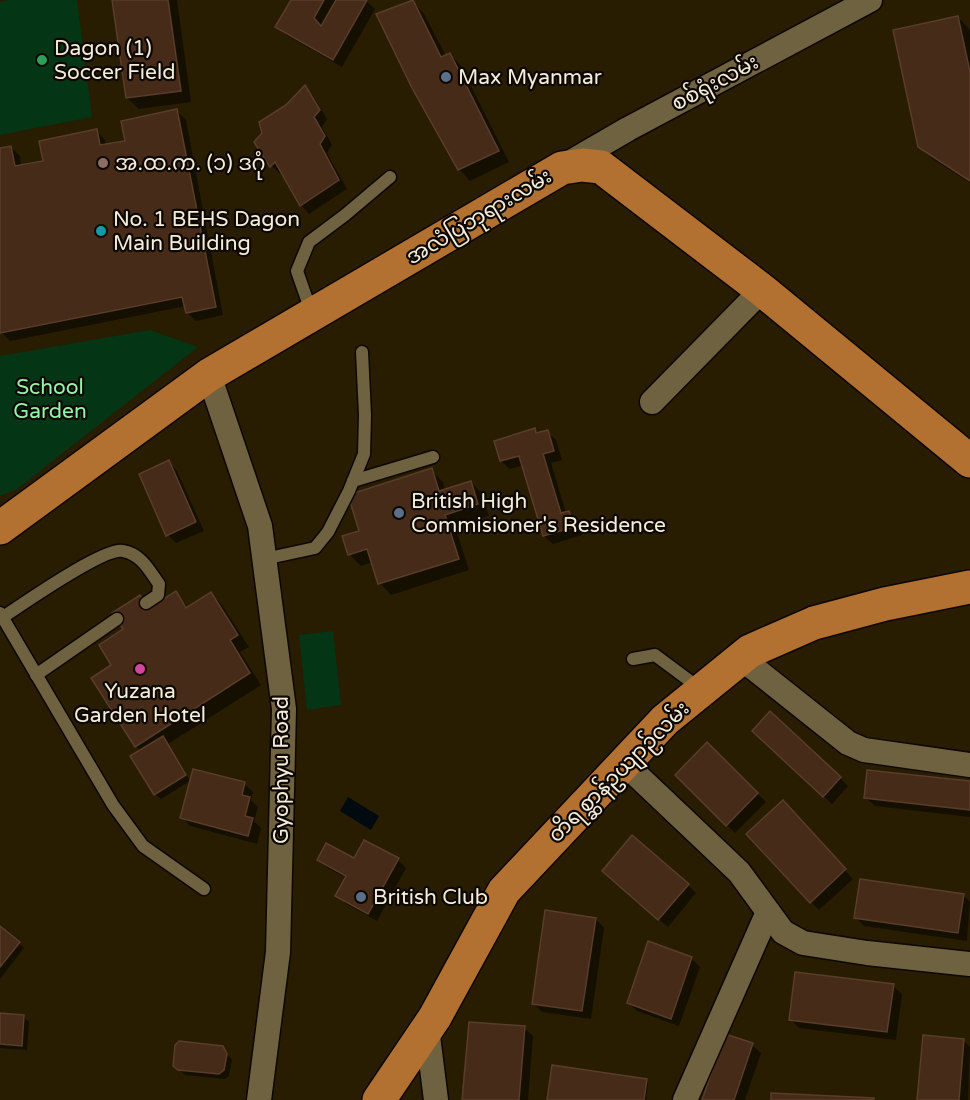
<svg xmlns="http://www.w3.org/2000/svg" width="970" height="1100" font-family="'Varela Round','Noto Sans Myanmar',sans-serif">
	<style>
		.green { fill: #043515 }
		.water { fill: #010b0f }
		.shadow { fill: #0007 }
		.building { fill: #452b18; stroke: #593d2a; stroke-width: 1.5 }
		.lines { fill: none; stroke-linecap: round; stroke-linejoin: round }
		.lane-casing { stroke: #0f0700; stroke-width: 15 }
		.street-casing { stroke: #0f0700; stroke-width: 27 }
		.primary-casing { stroke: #0f0700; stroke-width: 36 }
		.lane { stroke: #6e6241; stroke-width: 12 }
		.street { stroke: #6e6241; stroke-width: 24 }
		.primary { stroke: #b27031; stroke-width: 33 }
		.leisure-dot { fill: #2e9e5b; stroke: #0d0801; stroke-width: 2 }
		.service-dot { fill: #5c6f8a; stroke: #0d0801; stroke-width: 2 }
		.education-dot { fill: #8d6e63; stroke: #0d0801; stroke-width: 2 }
		.culture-dot { fill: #0f9aa8; stroke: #0d0801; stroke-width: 2 }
		.hotel-dot { fill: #d1479c; stroke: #0d0801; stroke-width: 2 }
		.labels { text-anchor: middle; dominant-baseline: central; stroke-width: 4.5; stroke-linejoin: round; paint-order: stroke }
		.poi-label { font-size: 21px; fill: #f4eddb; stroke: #0d0801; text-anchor: start }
		.street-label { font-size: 21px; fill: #f4eddb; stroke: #0d0801 }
		.park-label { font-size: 21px; fill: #94f5aa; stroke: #0d0801 }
	</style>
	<rect width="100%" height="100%" fill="#281d00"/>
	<!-- green -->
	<g class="green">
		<polygon points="7,0 77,0 92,117 0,135 0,2"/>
		<polygon points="150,330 198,347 17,489 0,496 0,356"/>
		<polygon points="333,631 341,705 307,710 299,635"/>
	</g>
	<!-- water -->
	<polygon class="water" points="348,797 379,816 371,830 340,811"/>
	<!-- shadow -->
	<g class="shadow">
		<polygon points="113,0 177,0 191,102 139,109 127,98"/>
		<polygon points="292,0 365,0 375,9 342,67 286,35 277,26"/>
		<polygon points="413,2 424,14 446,56 450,54 461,66 509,162 470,181 459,169"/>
		<polygon points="958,17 969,29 970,33 970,183 931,158 919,146"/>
		<polygon points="305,88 313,96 327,119 322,127 332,145 327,153 347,189 309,214 301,205 282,172 280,174 272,166 256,143"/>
		<polygon points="177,111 186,120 223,315 196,321 187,312 186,306 10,341 1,332 0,326 0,149 11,147 20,156 21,166 45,162 97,131 105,140 106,146 126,142"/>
		<polygon points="535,430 539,434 547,432 556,440 562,460 551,463 566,513 569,512 578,521 582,535 553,544 544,536 523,465 510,469 501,461"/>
		<polygon points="169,462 177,471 204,531 176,543 168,535"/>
		<polygon points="431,470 443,482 445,490 471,482 482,494 489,516 455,526 469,570 391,595 380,583 373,562 361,566 349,554"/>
		<polygon points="175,593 189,608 211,593 222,605 249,647 240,652 261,685 168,744 190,781 161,799 155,794 141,751 136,746 113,665 125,630 139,597 151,609"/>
		<polygon points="763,740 840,778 848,786 832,804"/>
		<polygon points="707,744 766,802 735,833 677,775"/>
		<polygon points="970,782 970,817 875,806 866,798"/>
		<polygon points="244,784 253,792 251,800 258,807 254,821 261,828 257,844 190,826 182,817"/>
		<polygon points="791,811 853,879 819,910 811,902"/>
		<polygon points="319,859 398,860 406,868 377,921 346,904 337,895 347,878 327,868"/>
		<polygon points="612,879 688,885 696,893 668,927"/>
		<polygon points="963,895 970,902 967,941 864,926 856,918"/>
		<polygon points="596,919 604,928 591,1019 542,1012 533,1003"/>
		<polygon points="0,928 24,948 0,979"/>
		<polygon points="691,958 700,967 679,1026 637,1011 628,1003"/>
		<polygon points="893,986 902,994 896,1040 799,1028 790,1019"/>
		<polygon points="0,1015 23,1017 29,1022 27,1050 0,1048"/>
		<polygon points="524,1028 533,1036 528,1100 464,1100"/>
		<polygon points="726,1035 752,1045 761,1053 745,1100 704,1100"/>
		<polygon points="964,1041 970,1047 968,1100 918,1100"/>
		<polygon points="222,1048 232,1060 229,1076 225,1079 185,1075 175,1065"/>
		<polygon points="646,1081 648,1083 646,1100 548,1100"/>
	</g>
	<!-- building -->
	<g class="building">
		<polygon points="112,0 168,0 181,91 126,98"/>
		<polygon points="291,0 324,0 314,18 321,26 336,0 367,0 333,60 275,27"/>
		<polygon points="413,0 441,57 450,53 499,151 458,170 412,88 376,14"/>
		<polygon points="958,16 970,72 970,181 918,147 893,30"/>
		<polygon points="305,85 320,110 314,117 325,136 320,144 339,180 300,206 275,162 270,167 254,142 262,133 259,122 286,105"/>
		<polygon points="177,109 216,307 186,313 182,297 0,333 0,148 11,146 15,166 43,161 39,141 97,129 100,145 125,141 121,121"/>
		<polygon points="535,428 536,433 548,430 554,451 543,454 561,513 569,511 574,527 543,536 519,456 500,461 494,441"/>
		<polygon points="169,460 196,522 166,536 139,474"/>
		<polygon points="432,468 439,491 471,481 478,504 445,515 459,559 378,584 367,549 348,555 342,536 359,531 348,495"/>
		<polygon points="176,591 186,608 211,592 238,635 230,640 250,673 135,747 91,678 111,665 99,645 123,629 112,613 140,595 148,609"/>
		<polygon points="770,711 841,777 823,797 752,731"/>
		<polygon points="163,736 186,775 154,795 130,756"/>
		<polygon points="707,742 758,793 726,826 675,775"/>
		<polygon points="193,769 245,782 242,795 250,797 245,816 253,818 248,836 180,818"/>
		<polygon points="867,770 970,781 970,810 864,798"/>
		<polygon points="783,800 846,869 810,903 746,834"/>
		<polygon points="632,835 689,884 658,920 602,871"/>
		<polygon points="364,840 399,858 368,914 335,896 346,876 317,860 326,843 354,858"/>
		<polygon points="860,879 964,894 958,933 854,918"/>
		<polygon points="545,910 596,918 582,1011 532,1004"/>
		<polygon points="0,926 20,942 0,967"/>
		<polygon points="648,941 692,957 671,1019 627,1003"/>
		<polygon points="795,972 894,984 887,1032 789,1020"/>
		<polygon points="0,1013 24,1015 22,1046 0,1044"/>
		<polygon points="469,1022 525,1026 519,1100 462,1100"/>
		<polygon points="725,1034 753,1043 734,1100 702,1100"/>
		<polygon points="923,1035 964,1039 959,1100 917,1100"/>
		<polygon points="179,1041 223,1046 227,1054 224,1070 219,1074 178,1070 173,1066 175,1045"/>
		<polygon points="552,1065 647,1079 644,1100 547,1100"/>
		<polygon points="771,1093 874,1098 874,1100 771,1100"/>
	</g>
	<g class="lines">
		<!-- lane casing -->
		<g class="lane-casing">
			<g id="lane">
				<polyline points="312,314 297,271 309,242 345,215 390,177"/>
				<polyline points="353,481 433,457"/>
				<polyline points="264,559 315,548 328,532 349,491 364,454 365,415 362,352"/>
				<polyline points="0,613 113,805 143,846 204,889"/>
				<path d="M3 617C23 604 104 547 123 551 141 554 149 570 159 584L158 595 146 603"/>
				<polyline points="633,659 655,655 702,690"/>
				<polyline points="36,675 117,619"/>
			</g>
		</g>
		<!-- street casing -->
		<g class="street-casing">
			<g id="street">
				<polyline points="566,165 628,129 870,0"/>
				<polyline points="209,375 260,526 284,709 278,952 259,1100"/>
				<polyline points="652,402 762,290"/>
				<polyline points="741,658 848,743 864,750 970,765"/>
				<polyline points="624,763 739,872 783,932 803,943 867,953 970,964"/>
				<polyline points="427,1028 436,1100"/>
				<polyline points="685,1100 768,912"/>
			</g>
		</g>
		<!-- primary casing -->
		<g class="primary-casing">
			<g id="primary">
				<polyline points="0,528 209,375 562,168 582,165 601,167 762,290 970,461"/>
				<polyline points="379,1100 435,1017 504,891 665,720 750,651 814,623 885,604 970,587"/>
			</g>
		</g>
		<!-- lane -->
		<use href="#lane" class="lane"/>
		<!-- street -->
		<use href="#street" class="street"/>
		<!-- primary -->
		<use href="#primary" class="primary"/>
	</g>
	<!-- markers -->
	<circle class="leisure-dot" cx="42" cy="60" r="6"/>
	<g class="service-dot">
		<circle cx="446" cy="77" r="6"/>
		<circle cx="399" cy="513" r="6"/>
		<circle cx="361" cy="897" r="6"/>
	</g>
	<circle class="education-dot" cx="103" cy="163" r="6"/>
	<circle class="culture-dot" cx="101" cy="231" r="6"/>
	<circle class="hotel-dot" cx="140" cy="669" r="6"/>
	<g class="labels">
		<!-- poi labels -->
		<g class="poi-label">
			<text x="54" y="48">Dagon (1)<tspan x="54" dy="24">Soccer Field</tspan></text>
			<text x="458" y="77">Max Myanmar</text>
			<text x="115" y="163">အ.ထ.က. (၁) ဒဂုံ</text>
			<text x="113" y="219">No. 1 BEHS Dagon<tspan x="113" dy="24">Main Building</tspan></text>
			<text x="411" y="501">British High<tspan x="411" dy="24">Commisioner's Residence</tspan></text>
			<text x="140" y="691" text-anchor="middle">Yuzana<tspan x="140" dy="24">Garden Hotel</tspan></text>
			<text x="373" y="897">British Club</text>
		</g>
		<!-- street labels -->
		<g class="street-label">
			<text transform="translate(715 83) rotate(-28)">စစ်ရုံးလမ်း</text>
			<text transform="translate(479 217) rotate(-31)">အလံပြဘုရားလမ်း</text>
			<text transform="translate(281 770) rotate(-90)">Gyophyu Road</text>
			<text transform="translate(619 772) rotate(-45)">တိရစ္ဆာန်ဥယျာဉ်လမ်း</text>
		</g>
		<!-- park labels -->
		<g class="park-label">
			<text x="50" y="387">School<tspan x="50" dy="24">Garden</tspan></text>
		</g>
	</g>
</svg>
